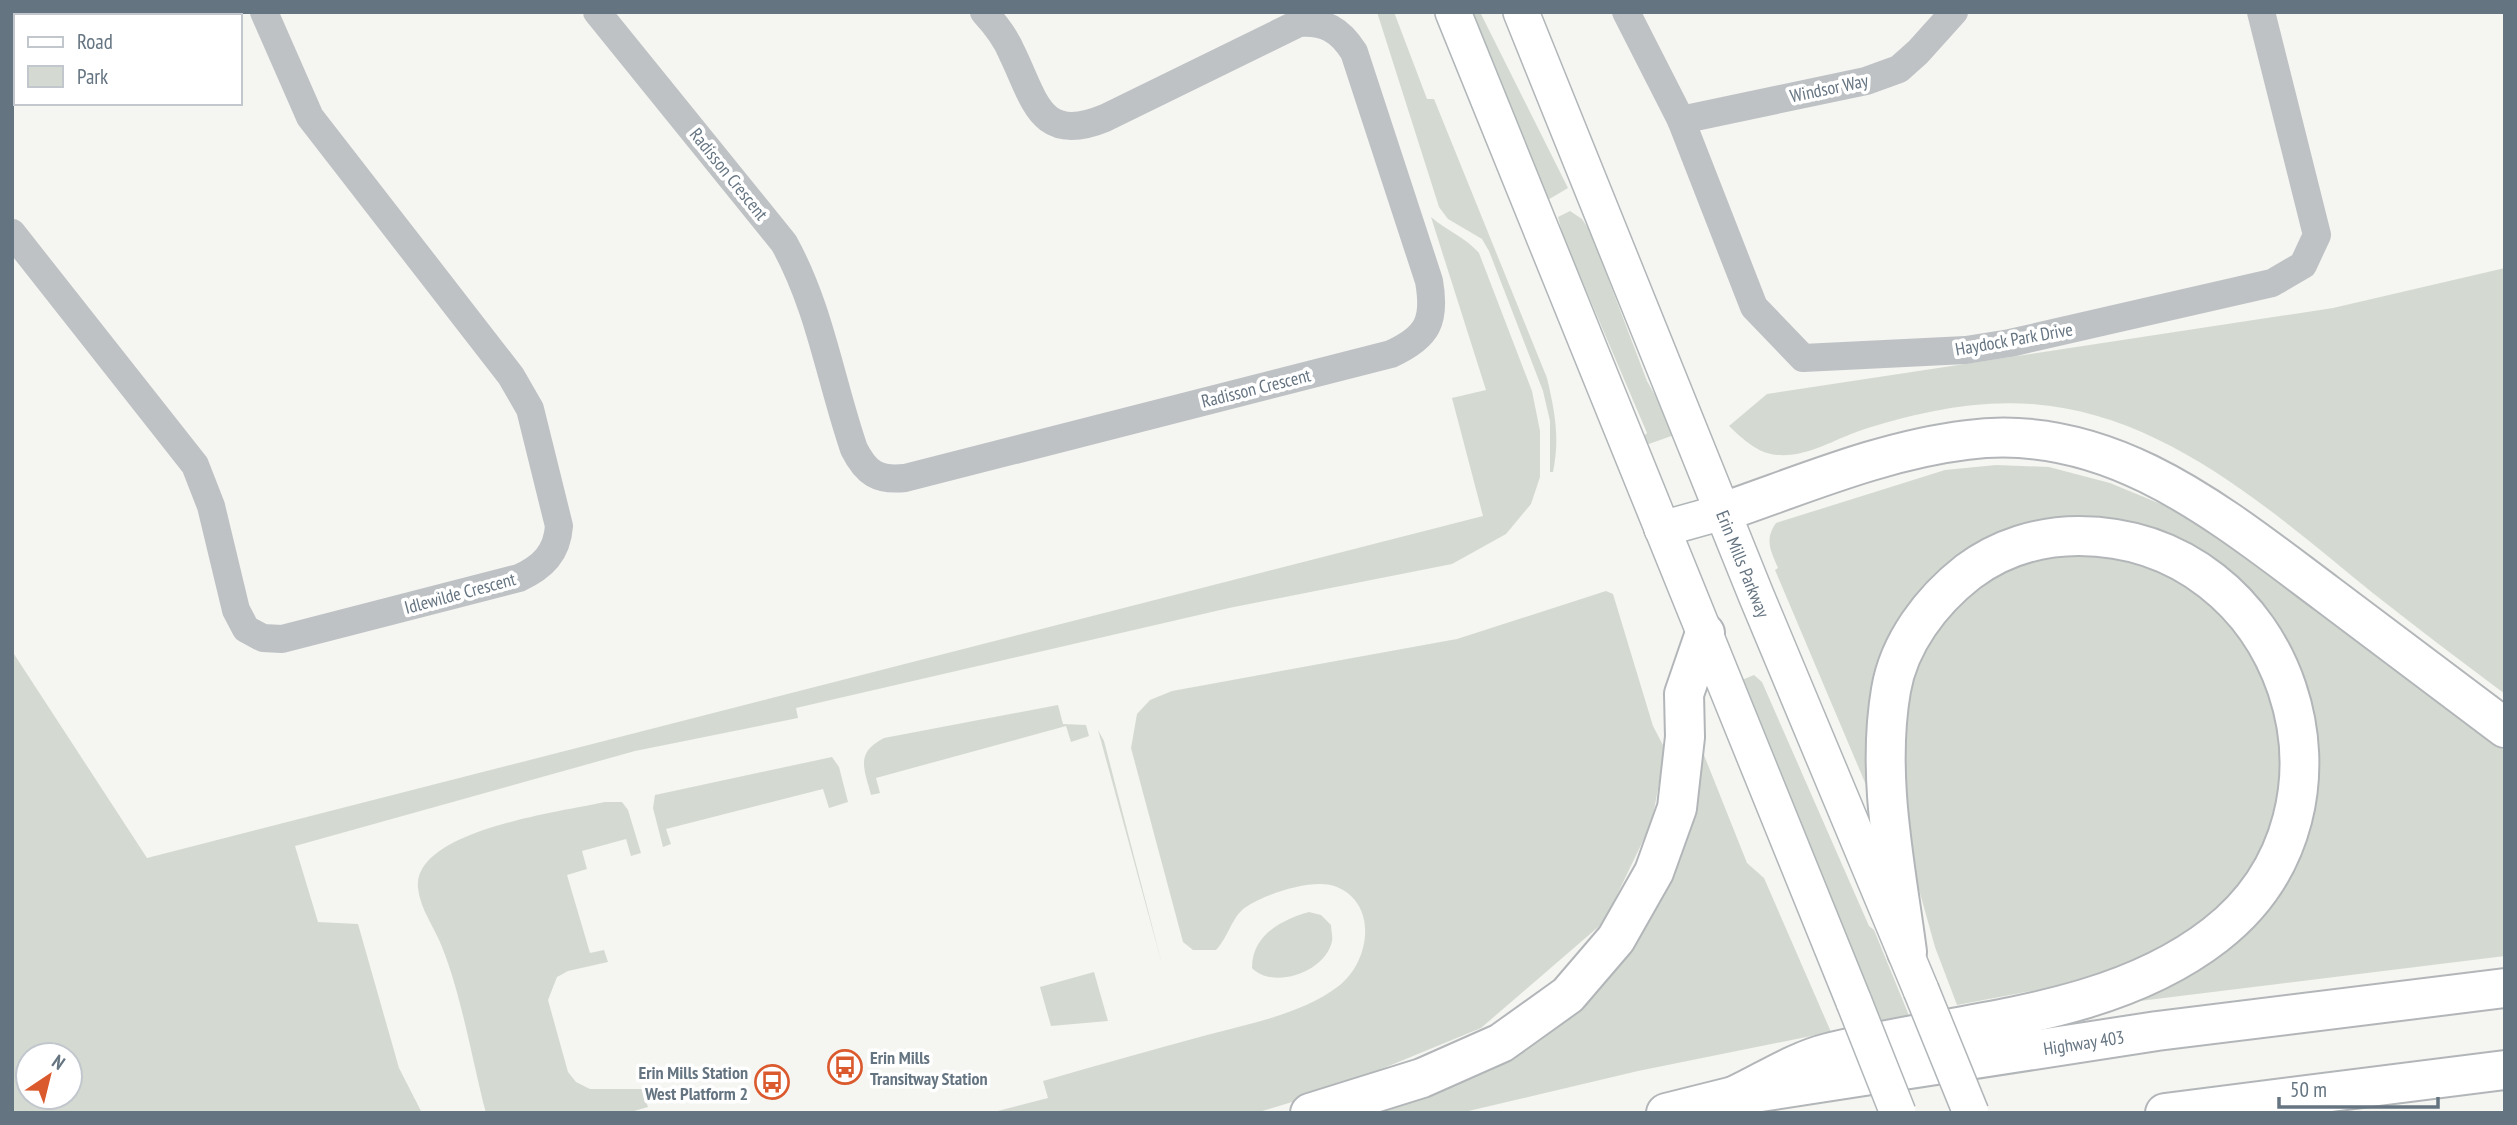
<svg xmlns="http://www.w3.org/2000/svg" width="2517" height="1125" font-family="'PT Sans Narrow',sans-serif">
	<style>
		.green { fill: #d4dad1; fill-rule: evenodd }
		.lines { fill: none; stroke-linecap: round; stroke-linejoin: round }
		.major-casing { stroke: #b1b6b9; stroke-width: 38 }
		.highway-casing { stroke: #b3b6b9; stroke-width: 42 }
		.minor { stroke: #bec2c5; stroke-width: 28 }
		.major { stroke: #fff; stroke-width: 35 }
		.highway { stroke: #fff; stroke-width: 38 }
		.major-bridge-casing { stroke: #b1b6b9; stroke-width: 38; stroke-linecap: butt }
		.major-bridge { stroke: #fff; stroke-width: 35 }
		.labels { text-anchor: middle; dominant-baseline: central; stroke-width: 7; stroke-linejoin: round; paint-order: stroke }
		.street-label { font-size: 18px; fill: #657481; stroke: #fff }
		.poi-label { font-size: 18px; font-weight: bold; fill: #657481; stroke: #fff; text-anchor: start }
	</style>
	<rect width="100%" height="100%" fill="#f5f5f1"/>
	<!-- green -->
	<g class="green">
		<path d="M1377 12H1394L1427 99H1434L1547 378C1555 412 1560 438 1553 472H1550V421L1543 391 1489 251 1482 239 1448 219 1439 207Z"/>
		<polygon points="1470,12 1480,12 1568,188 1546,201"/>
		<polygon points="1570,211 1582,219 1590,231 1647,381 1677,434 1646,445 1642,438 1647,433 1563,236 1558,217"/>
		<path d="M1431 217C1447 231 1465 237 1479 253L1532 391 1540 431V477L1531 504 1506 534 1452 564 1229 608 796 708 798 718 635 751 295 846 318 922 358 924 399 1068 422 1113H12V651L147 858 1483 516 1452 398 1486 390ZM28 1055H70V1097H28Z"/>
		<path d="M2505 268V694C2461 661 2417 628 2374 594 2274 513 2165 413 2031 404 1973 400 1914 413 1859 431 1833 440 1808 457 1778 455 1758 454 1743 439 1729 426L1767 394 2333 308Z"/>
		<path d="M1996 465 2049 467 2110 483 2168 507 2220 540 2505 751V956L2107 1005 2267 899 2303 703 2157 537 1957 563 1869 792 1775 570 1778 568C1771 551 1764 540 1776 523L1945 470Z"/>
		<polygon points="2098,550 2177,575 2247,637 2281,722 2282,798 2255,871 2210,922 2127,965 2048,988 1957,1005 1935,947 1913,868 1901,729 1907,684 1943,613 2010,562"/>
		<path d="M1606 591 1613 594 1653 726 1665 749 1652 822 1604 922 1481 1028 1328 1091 1256 1113H990L1048 1098 1043 1081C1097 1065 1152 1050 1207 1035 1251 1023 1303 1014 1340 985 1370 961 1378 904 1337 887 1315 877 1265 894 1246 907 1232 916 1228 938 1216 950H1193L1183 942 1131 748 1137 714 1150 700 1172 691 1457 639Z"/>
		<polygon points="1754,675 1762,682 1869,926 1874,930 1910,1018 1880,1023 1737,682"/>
		<path d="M1058 705 1063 724 1086 725 1089 736 1071 742 1066 726 876 778 880 793 871 795C864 768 855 753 884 738Z"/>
		<polygon points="1098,730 1104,741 1162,964"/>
		<polygon points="1702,750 1747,863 1764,878 1831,1032 1638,1071 1460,1113 1351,1113 1572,1008"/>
		<polygon points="832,757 839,767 848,802 829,808 823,789 666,829 671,844 663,847 653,808 655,795"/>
		<path d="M605 802H622L628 810 641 853 631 856 626 839 582 851 587 869 567 875 590 953 604 950 608 962 568 971 557 977 548 1000 568 1072 576 1082 590 1089H642L648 1107 627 1113H486C472 1060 462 997 442 947 435 928 420 909 418 888 412 830 565 811 605 802Z"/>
		<path d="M1309 912 1321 915 1331 925C1331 930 1333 937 1332 941 1326 972 1273 990 1252 968 1252 935 1281 920 1309 912Z"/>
		<polygon points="1094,972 1108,1021 1051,1026 1040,987"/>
	</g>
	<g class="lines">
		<!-- major casing -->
		<g class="major-casing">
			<g id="major">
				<polyline points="1453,12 1854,1002"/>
				<path id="s1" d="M1521 12 1756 595 1921 990"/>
				<polyline points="1662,529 1723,512"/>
			</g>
		</g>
		<!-- highway casing -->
		<g class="highway-casing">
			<g id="highway">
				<path d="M1723 512C1802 485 1883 450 1967 440 2109 421 2220 514 2327 594 2386 638 2445 683 2505 728"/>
				<path d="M1734 1096C1764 1082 1796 1061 1828 1053 1956 1020 2107 1019 2215 935 2379 808 2288 537 2079 536 2039 536 2000 548 1968 572 1931 601 1899 643 1891 690 1876 777 1896 867 1907 952"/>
				<polyline points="1310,1113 1422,1078 1501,1043 1568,995 1616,939 1654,872 1677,808 1685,737 1684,694 1705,633"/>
				<path id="s2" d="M1666 1113 1734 1096 2157 1031 2505 988"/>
				<polyline points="2165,1113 2505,1070"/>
			</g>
		</g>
		<!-- minor -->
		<g class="minor">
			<path d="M597 12 784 243C820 308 830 379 854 449 866 473 878 481 905 478L1391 354C1428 337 1436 321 1429 281L1354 52C1340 30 1325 21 1299 23L1105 118C1040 145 1035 100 1012 53 1006 38 995 24 984 12"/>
			<polyline points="1626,12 1681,120 1754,307 1803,358 1966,350 2010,343 2272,283 2303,265 2317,235 2261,12"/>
			<polyline points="1681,120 1866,81 1899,69 1918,52 1954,12"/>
			<path d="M12 233 195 465 211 506 236 610 246 629 263 638 282 639 519 578C543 567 557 553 559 526L530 409 511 376 310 117 264 12"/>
		</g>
		<!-- major -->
		<use href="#major" class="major"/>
		<!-- highway -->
		<use href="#highway" class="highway"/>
		<!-- major-bridge casing -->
		<g class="major-bridge-casing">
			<g id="major-bridge">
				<polyline points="1921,990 1971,1113"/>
				<polyline points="1854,1002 1898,1113"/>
			</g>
		</g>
		<!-- major-bridge -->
		<use href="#major-bridge" class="major-bridge"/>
	</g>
	<!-- icons -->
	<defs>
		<g id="bus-ring" transform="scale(1.75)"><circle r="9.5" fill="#fff" stroke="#da592d" stroke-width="1.5"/><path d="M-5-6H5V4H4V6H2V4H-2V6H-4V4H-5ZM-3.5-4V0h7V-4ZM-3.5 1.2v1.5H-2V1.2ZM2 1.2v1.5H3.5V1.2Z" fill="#da592d"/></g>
	</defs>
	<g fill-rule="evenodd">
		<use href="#bus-ring" x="845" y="1067"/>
		<use href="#bus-ring" x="772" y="1082"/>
	</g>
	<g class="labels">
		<!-- street labels -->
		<g class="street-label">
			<text transform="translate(1829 88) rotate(-12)">Windsor Way</text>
			<text transform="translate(729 174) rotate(51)">Radisson Crescent</text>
			<text transform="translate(2014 339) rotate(-10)">Haydock Park Drive</text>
			<text transform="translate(1256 388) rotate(-14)">Radisson Crescent</text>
			<text stroke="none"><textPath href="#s1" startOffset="595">Erin Mills Parkway</textPath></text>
			<text transform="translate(460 593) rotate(-15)">Idlewilde Crescent</text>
			<text stroke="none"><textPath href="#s2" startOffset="424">Highway 403</textPath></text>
		</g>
		<!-- poi labels -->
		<g class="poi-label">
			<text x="870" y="1057">Erin Mills<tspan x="870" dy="21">Transitway Station</tspan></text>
			<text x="748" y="1072" text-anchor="end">Erin Mills Station<tspan x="748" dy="21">West Platform 2</tspan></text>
		</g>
	</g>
	<!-- border -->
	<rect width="2517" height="1125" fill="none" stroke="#657481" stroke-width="28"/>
	<!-- legend -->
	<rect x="14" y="14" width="228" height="91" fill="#ffffff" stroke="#c1c7cd" stroke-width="2"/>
	<rect x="28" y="37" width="35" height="10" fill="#ffffff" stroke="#c1c7cd" stroke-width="2"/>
	<text x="77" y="49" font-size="21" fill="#657481">Road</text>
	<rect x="28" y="66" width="35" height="21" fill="#d4dad1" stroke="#c1c7cd" stroke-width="2"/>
	<text x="77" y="84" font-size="21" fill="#657481">Park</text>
	<!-- north arrow -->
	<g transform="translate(49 1076) rotate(35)"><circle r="33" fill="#ffffff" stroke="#c1c7cd" stroke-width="2"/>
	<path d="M0-5L12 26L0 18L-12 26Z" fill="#da592d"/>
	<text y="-10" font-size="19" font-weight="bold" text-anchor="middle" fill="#657481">N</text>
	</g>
	<!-- scale -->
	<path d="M2279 1097v10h159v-10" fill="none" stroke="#657481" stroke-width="3.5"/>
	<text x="2290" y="1097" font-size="21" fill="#657481" stroke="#ffffff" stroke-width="5" paint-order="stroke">50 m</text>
</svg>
